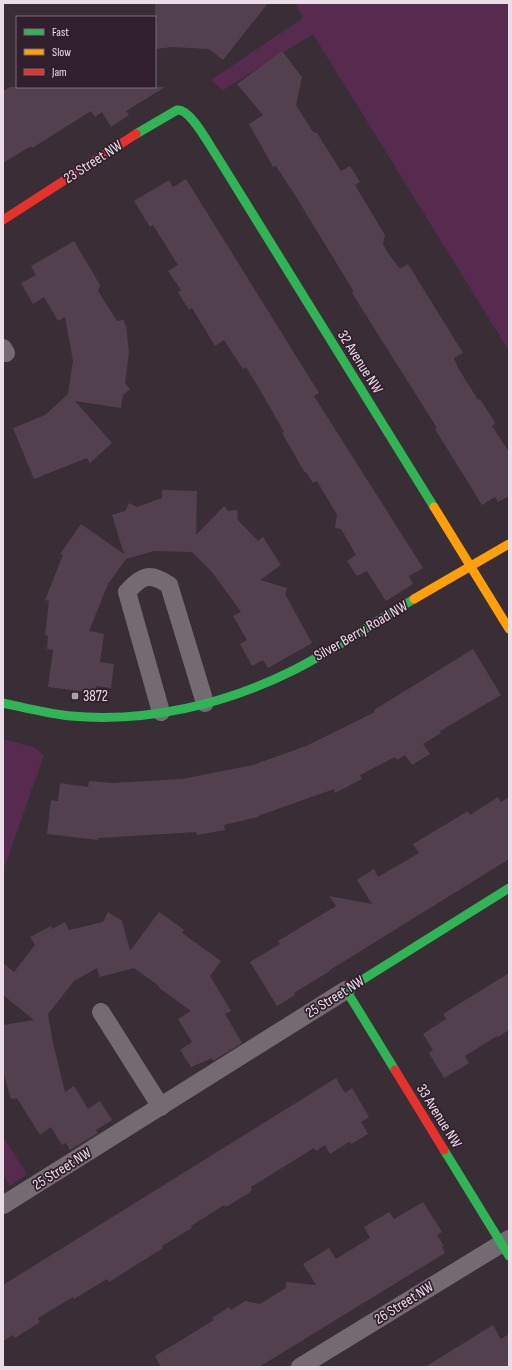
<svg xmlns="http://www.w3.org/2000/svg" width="512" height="1370" font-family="'Sofia Sans Condensed',sans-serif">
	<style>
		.green { fill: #572b4e }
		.building { fill: #53404e }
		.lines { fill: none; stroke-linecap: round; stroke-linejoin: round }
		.street { stroke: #746a71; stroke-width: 18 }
		.fast { stroke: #30b455; stroke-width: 9 }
		.slow { stroke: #ff9f0a; stroke-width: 9 }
		.jam { stroke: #e5322d; stroke-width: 9 }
		.poi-dot { fill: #aca0a9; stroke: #321f2e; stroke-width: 1.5 }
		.labels { text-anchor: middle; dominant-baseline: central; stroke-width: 3.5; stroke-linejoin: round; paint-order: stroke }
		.street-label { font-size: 15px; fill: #eadde7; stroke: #321f2e }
		.poi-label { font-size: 15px; fill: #eadde7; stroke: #321f2e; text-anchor: start }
	</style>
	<rect width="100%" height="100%" fill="#392e36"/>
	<!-- green -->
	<g class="green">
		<polygon points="295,3 509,3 509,351 313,34 223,90 211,80 303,18"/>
		<polygon points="3,739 34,747 44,755 3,871"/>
		<polygon points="3,1137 27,1174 10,1186 3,1174"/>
	</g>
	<!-- building -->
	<g class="building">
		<polygon points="155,3 268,3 223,60 209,49 172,47 155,49"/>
		<polygon points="282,51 302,77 296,105 313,132 317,133 341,171 350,166 360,182 355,185 385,235 383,244 388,253 400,269 408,264 463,353 454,358 458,368 478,400 480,399 494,421 495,424 492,426 509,452 509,496 498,502 495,497 482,505 435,429 437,428 352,293 354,292 295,195 276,166 273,167 249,124 263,115 237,84"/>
		<polygon points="10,87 165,87 126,111 129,115 111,127 102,112 95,117 91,111 32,148 31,146 3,163 3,91"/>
		<polygon points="186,179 319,393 314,396 423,568 409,576 413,584 386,601 367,571 357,576 347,561 356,555 341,529 335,528 337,515 317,481 313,483 306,472 305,473 282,433 284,432 267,402 246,367 243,369 224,340 215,346 192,308 189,310 178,292 181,290 168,271 178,265 153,225 150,227 134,201 169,180 173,187"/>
		<polygon points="74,241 100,285 98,291 117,321 124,320 125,325 126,325 129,352 125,383 130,389 123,395 121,408 75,401 112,443 90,463 87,458 34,479 13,428 45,415 68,394 73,361 65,317 58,321 44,297 33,304 21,283 36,275 31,266"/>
		<polygon points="162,490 197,491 196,535 224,506 228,511 237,510 238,520 258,541 263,537 281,565 260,580 287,588 285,594 312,643 268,668 263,660 252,666 240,644 247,640 233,616 241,612 212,572 192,552 154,551 126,559 108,584 89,631 104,634 100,662 114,664 111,688 96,686 95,693 48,687 53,650 47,649 48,636 45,635 49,601 45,600 63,555 60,554 81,524 124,554 112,515 125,511 129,503 137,507 162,498"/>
		<polygon points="473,649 501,695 440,731 441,733 423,744 430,754 412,765 405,755 397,760 395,757 360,775 362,779 335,793 334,789 258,816 258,817 224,825 225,830 197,835 196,832 98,838 98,840 47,834 51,800 58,801 60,783 88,787 89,781 112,783 182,779 253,765 306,746 375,712 374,710"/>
		<polygon points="498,797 501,802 509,797 509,859 330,970 330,971 294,993 295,995 277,1006 250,962 280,944 278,941 336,906 329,896 372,904 357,880 374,869 378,877 419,853 413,844 468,811 470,815"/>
		<polygon points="108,912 122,921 130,951 159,912 184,930 182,933 221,961 210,976 231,1011 225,1014 242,1043 213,1061 212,1058 191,1067 180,1050 192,1042 178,1019 191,1011 158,987 159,986 134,968 100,977 97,968 74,981 48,1014 53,1043 65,1092 74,1086 88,1109 100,1101 112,1120 96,1130 98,1133 70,1150 66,1143 62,1145 51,1127 40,1135 17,1098 11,1099 3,1071 3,1025 34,1020 3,995 3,963 14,972 35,945 30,937 51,926 52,929 65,922 69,930 103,922"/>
		<polygon points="509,973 509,1030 498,1037 497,1036 465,1056 469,1063 444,1078 429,1053 433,1050 423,1034 446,1019 443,1014"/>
		<polygon points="336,1078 345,1093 352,1088 369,1117 361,1122 368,1134 351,1144 349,1142 330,1154 325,1145 316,1151 314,1148 251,1187 252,1190 249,1193 226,1207 224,1205 191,1226 192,1228 162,1246 163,1248 109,1282 107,1279 74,1299 73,1297 38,1318 40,1322 15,1338 13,1335 3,1341 3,1285"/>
		<polygon points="423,1202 442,1232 437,1235 444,1246 442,1247 445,1253 259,1367 161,1367 155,1356 214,1320 212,1318 229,1307 231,1310 245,1301 260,1304 286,1288 286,1282 316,1285 303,1264 329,1248 336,1259 370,1238 364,1227 389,1212 394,1219"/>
		<polygon points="493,1325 501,1339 509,1334 509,1367 425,1367"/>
	</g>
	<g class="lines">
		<!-- street -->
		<g class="street">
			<polyline points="3,348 6,353"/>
			<path d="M161 712 127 592C142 575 150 572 169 585L205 703"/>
			<polyline points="101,1012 161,1107"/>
			<polyline points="3,1205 346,990"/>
			<polyline points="300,1367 509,1239"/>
		</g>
		<!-- fast -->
		<g class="fast">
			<path d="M136 134 177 110C191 108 210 147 218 158L434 507"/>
			<path d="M3 703C26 708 48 714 71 716 147 723 226 704 294 670 335 649 374 623 414 599"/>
			<polyline points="395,1070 346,990 509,888"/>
			<polyline points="444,1150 509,1256"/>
		</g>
		<!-- slow -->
		<g class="slow">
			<polyline points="434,507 509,629"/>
			<polyline points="414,599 509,544"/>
		</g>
		<!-- jam -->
		<g class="jam">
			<polyline points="3,220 136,134"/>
			<polyline points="395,1070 444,1150"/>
		</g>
	</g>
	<!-- markers -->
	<rect class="poi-dot" x="71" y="692" width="8" height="8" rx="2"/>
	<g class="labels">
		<!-- street labels -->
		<g class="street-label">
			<text transform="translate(93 162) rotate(-33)">23 Street NW</text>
			<text transform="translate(360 362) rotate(58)">32 Avenue NW</text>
			<text transform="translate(361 631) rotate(-30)">Silver Berry Road NW</text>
			<text transform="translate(335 997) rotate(-32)">25 Street NW</text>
			<text transform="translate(439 1116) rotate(58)">33 Avenue NW</text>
			<text transform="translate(62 1169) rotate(-32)">25 Street NW</text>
			<text transform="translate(404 1303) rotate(-32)">26 Street NW</text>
		</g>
		<!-- poi labels -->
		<g class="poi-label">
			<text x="83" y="696">3872</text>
		</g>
	</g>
	<!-- border -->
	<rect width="512" height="1370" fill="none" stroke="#eadde7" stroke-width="8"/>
	<!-- legend -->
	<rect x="16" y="16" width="140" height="72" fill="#321f2e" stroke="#7c6b78"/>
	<rect x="24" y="29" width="20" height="6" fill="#30b455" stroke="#7c6b78"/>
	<text x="52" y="36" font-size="12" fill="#eadde7">Fast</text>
	<rect x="24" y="49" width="20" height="6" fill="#ff9f0a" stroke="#7c6b78"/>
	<text x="52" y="56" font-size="12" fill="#eadde7">Slow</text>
	<rect x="24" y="69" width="20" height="6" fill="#e5322d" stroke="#7c6b78"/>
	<text x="52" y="76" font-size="12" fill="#eadde7">Jam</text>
</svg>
